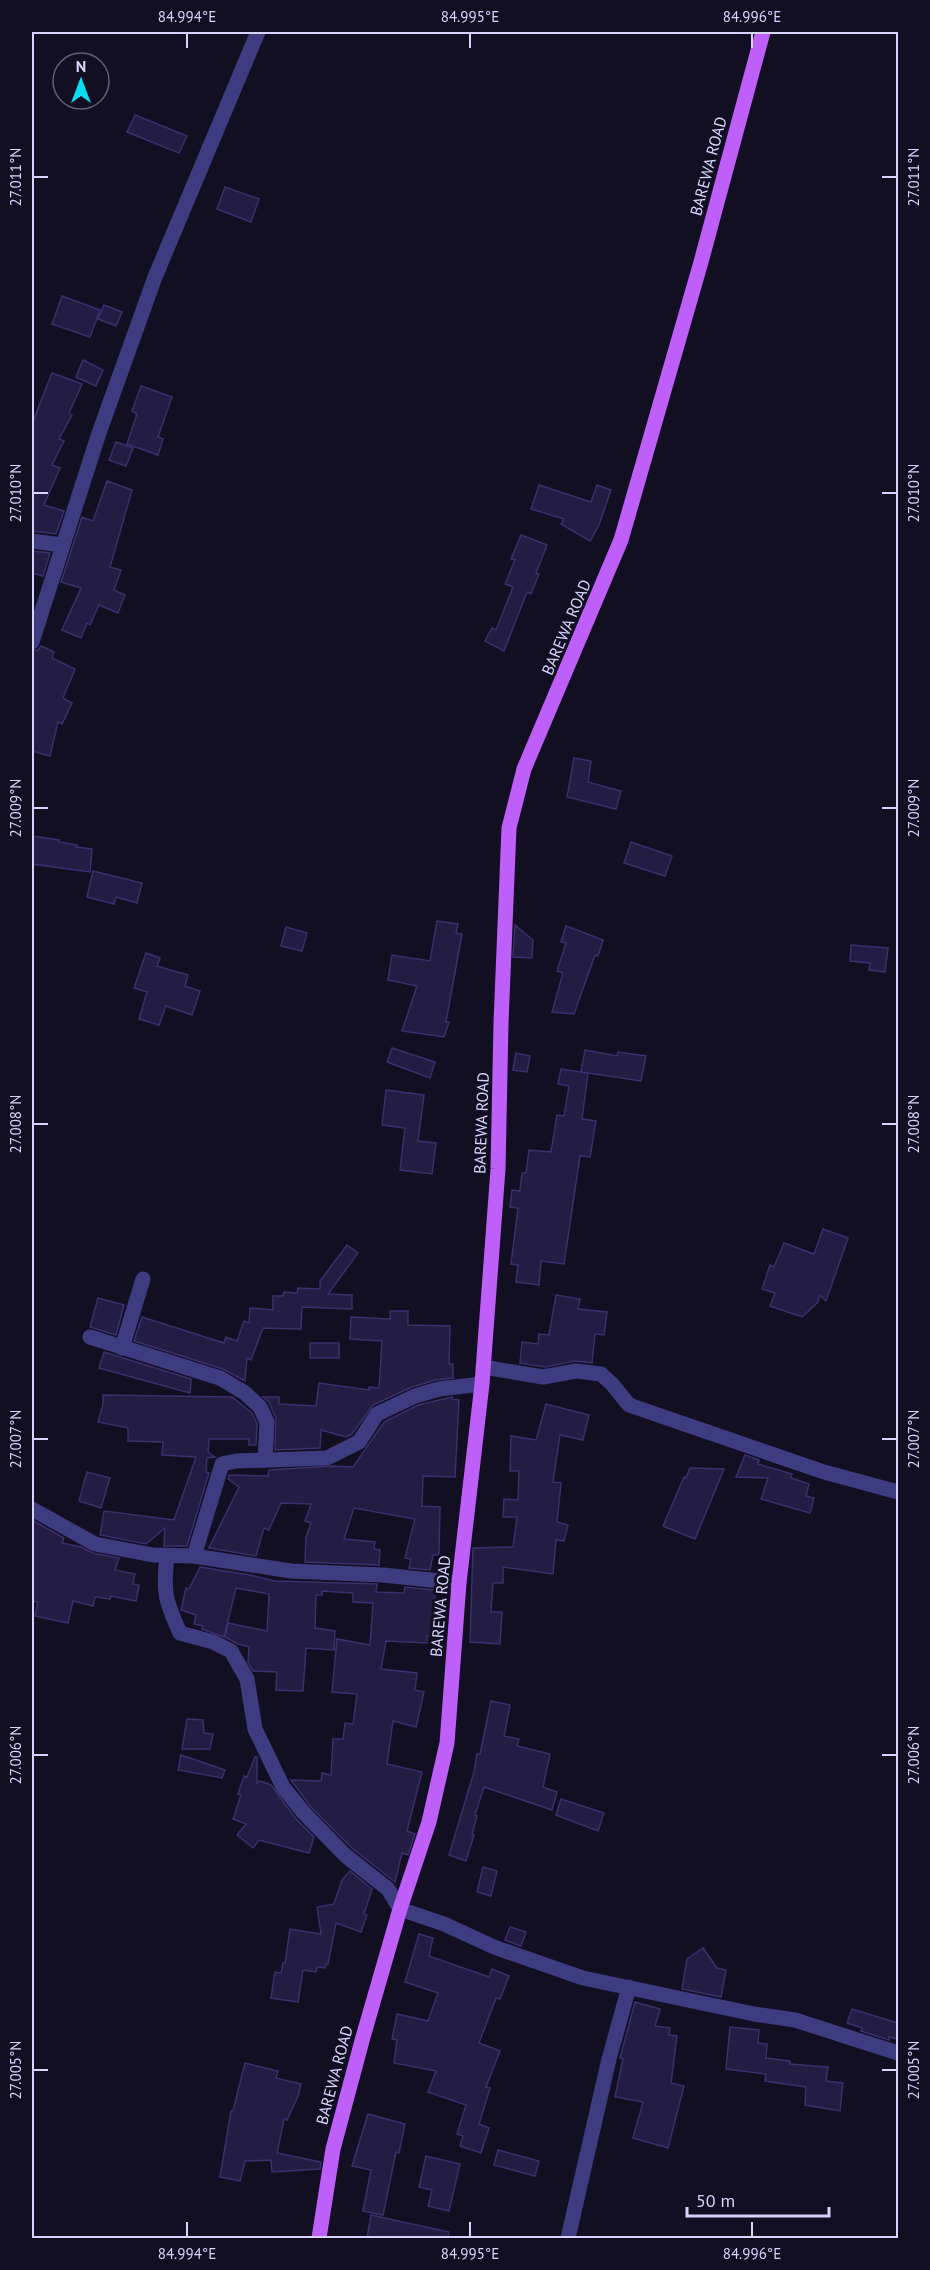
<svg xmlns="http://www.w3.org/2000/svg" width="930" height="2270" font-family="'PT Sans',sans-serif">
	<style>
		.building { fill: #231c43; stroke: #3b2f6e; stroke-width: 1.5 }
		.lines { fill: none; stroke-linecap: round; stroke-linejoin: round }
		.minor { stroke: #3e3c80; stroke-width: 15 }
		.major { stroke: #bd5ff8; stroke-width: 15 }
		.ticks { fill: none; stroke: #d7d3fd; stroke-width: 2 }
		.labels { text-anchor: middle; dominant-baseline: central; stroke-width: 6; stroke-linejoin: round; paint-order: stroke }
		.street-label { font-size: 16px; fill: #d7d3fd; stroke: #120f23 }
		.neatline { fill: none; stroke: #d7d3fd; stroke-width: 2 }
		.ticks-label { font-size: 15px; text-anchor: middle; fill: #d7d3fd }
	</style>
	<rect width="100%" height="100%" fill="#120f23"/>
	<!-- building -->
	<g class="building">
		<polygon points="135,115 187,136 179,153 127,132"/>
		<polygon points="225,187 259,199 251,222 217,209"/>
		<polygon points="62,296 100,310 90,337 52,324"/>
		<polygon points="104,305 122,312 116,326 98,319"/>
		<polygon points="83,360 103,370 96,386 76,377"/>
		<polygon points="52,373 82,384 69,413 72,415 59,439 64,441 52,465 60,468 44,505 64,511 56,534 32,531 32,424"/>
		<polygon points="141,386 172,397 158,437 163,439 158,455 127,444 137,414 132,411"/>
		<polygon points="116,442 133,448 126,466 109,460"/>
		<polygon points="107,481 132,490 110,567 121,570 114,590 125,595 118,613 99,605 90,625 87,623 81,638 62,630 81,588 61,582 82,517 93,521"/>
		<polygon points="539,485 591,502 597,485 611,490 599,525 590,541 561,524 564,519 531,509"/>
		<polygon points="521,535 547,545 536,573 539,574 531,594 527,592 504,651 485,641 492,628 496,630 513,587 505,584 515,560 511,559"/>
		<polygon points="32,551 50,553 43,576 32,573"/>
		<polygon points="41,646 54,652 52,658 75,669 63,698 72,703 62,724 58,722 50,756 32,751 32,651 38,650"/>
		<polygon points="574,758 591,761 588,782 621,791 616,809 567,797"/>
		<polygon points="32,836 59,840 59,842 77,845 76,847 92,849 90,872 32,864"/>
		<polygon points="631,842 672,856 665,876 624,863"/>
		<polygon points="93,871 142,883 137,903 116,897 114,904 87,897"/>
		<polygon points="437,921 458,924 456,933 462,934 446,1022 449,1022 444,1037 402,1031 417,986 388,980 392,955 430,961"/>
		<polygon points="515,925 533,940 532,958 513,957"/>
		<polygon points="566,926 603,940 598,956 595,955 574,1014 552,1012 563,973 557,971 566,943 561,942"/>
		<polygon points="286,927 307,933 302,951 281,946"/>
		<polygon points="851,945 888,948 885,972 869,970 870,963 850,961"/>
		<polygon points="146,953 160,958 157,966 188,975 185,986 200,991 192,1015 166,1006 159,1025 139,1019 147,992 134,988"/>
		<polygon points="392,1048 435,1062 430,1078 387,1062"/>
		<polygon points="585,1050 617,1056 618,1052 646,1056 641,1081 588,1073 582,1119 596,1121 590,1157 580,1156 564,1264 541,1261 539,1285 516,1282 518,1265 511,1264 518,1208 510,1207 512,1190 520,1191 522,1173 526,1173 529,1150 551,1152 557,1115 564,1116 569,1086 558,1084 561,1069 587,1073 581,1072"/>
		<polygon points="516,1053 530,1056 527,1072 513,1070"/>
		<polygon points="386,1090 424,1095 418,1141 436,1143 432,1174 400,1170 405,1128 382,1125"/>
		<polygon points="823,1229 848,1238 826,1301 820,1295 818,1302 802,1317 770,1306 775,1293 762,1289 770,1265 774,1267 784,1243 814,1254"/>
		<polygon points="347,1245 358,1253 328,1294 352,1295 352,1309 302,1307 301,1329 263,1328 251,1360 247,1358 245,1381 223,1369 134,1341 142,1317 224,1343 226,1337 237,1341 244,1321 249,1323 250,1308 273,1310 273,1296 283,1296 284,1292 297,1293 298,1288 320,1289 320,1281"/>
		<polygon points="556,1295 580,1299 578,1309 607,1312 604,1335 595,1334 592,1363 575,1361 545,1367 520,1363 522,1342 538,1344 539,1334 549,1335"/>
		<polygon points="98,1298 124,1305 116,1335 90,1327"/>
		<polygon points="390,1311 408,1311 408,1325 450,1326 449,1364 453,1364 453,1378 436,1380 412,1387 373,1405 352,1434 346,1437 321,1430 320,1448 275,1450 276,1418 269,1402 263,1397 279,1397 279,1404 316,1406 319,1383 369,1390 369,1387 379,1388 382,1341 350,1339 351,1317 390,1319"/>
		<rect x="310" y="1343" width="29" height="15"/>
		<polygon points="104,1352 191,1379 190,1393 99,1368"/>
		<polygon points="103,1395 232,1397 252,1413 257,1424 256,1445 249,1445 249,1439 209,1439 208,1452 215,1457 207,1458 206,1472 209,1473 187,1546 164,1546 165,1528 146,1544 100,1535 104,1511 174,1520 196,1457 162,1455 163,1442 128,1441 128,1428 98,1422 103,1405"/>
		<polygon points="452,1397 452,1399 459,1400 455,1477 423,1476 422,1506 440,1507 439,1555 433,1555 430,1570 409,1568 411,1559 405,1558 415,1519 354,1508 344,1539 375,1542 374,1549 380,1550 379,1565 305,1562 306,1537 311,1523 305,1521 311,1504 281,1503 269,1530 264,1528 256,1556 209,1548 239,1487 228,1479 229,1475 268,1476 269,1470 332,1466 353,1467 384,1422 418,1405"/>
		<polygon points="546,1404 589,1415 583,1440 560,1435 553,1482 561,1483 557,1522 568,1525 564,1541 556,1540 553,1574 503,1567 503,1583 493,1583 491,1612 502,1612 500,1644 470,1642 473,1548 513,1547 517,1517 503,1517 504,1499 518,1500 519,1471 510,1471 511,1436 536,1440"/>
		<polygon points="745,1455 759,1460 758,1464 792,1474 791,1478 809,1484 806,1496 814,1498 810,1513 761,1499 768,1478 736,1477"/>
		<polygon points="690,1468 724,1469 695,1539 663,1526 684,1477 686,1478"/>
		<polygon points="87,1472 110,1478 101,1508 79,1501"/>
		<polygon points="32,1520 64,1538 62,1543 81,1547 93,1553 119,1558 115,1570 135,1574 133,1584 139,1585 136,1601 111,1596 110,1599 95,1597 93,1606 73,1601 68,1623 35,1616 38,1602 32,1601"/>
		<polygon points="200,1567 250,1575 275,1581 377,1584 376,1592 404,1593 405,1587 435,1590 433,1636 427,1636 427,1643 386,1641 381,1669 417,1673 415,1690 424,1692 416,1727 393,1721 387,1764 422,1772 407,1831 415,1834 408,1855 402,1853 395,1882 353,1849 311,1807 291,1780 321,1781 322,1773 331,1775 333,1739 343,1739 345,1723 353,1724 357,1694 332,1692 337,1639 370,1645 373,1603 353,1602 353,1593 322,1591 322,1595 316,1595 315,1628 335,1631 334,1650 306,1648 303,1691 276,1690 277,1672 253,1671 248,1662 249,1647 238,1644 225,1637 228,1623 267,1631 269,1594 236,1588 224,1637 202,1629 203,1626 194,1624 196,1615 181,1610 186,1588 189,1589"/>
		<polygon points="491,1701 510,1705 504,1736 519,1739 517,1746 550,1754 543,1787 557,1792 552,1810 484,1787 475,1815 477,1816 472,1835 474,1835 466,1861 449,1855 474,1772 477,1754 480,1754"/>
		<polygon points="187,1719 203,1720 204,1733 213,1734 210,1749 182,1749"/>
		<polygon points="181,1755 225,1770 222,1778 178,1770"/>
		<polygon points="255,1757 257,1757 257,1783 260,1781 271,1785 296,1819 314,1837 309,1853 259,1840 253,1848 237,1835 246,1824 233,1819 241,1795 238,1794 244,1776 247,1777"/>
		<polygon points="561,1799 604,1813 598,1831 556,1815"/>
		<polygon points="483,1867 497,1871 491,1896 477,1892"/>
		<polygon points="350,1871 372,1889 364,1914 367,1915 361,1932 336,1923 328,1964 326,1964 325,1968 317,1967 316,1972 303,1970 298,2002 271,1998 275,1972 281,1973 283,1963 285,1963 290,1929 321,1934 317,1907 334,1904 342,1880"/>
		<polygon points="510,1927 526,1932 521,1946 505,1940"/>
		<polygon points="419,1934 433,1938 429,1956 489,1977 492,1969 509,1976 500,1999 496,1998 479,2043 500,2051 486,2087 490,2088 479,2124 489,2128 481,2153 460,2146 463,2136 457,2134 466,2105 428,2092 436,2071 394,2063 397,2040 392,2039 397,2014 428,2021 438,1993 405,1982"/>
		<polygon points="703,1948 717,1968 726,1970 721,1997 682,1989 687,1959"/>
		<polygon points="635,2002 660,2009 655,2026 670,2028 669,2035 677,2036 671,2083 684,2086 668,2148 633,2138 643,2102 615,2097 623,2059 620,2058"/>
		<polygon points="852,2009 898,2023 898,2039 889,2037 889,2040 861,2031 862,2028 847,2023"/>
		<polygon points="730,2027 759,2030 758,2043 767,2044 766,2058 790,2061 790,2064 828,2067 826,2081 843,2083 840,2111 805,2105 806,2087 765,2081 766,2074 726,2069"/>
		<polygon points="245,2063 278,2071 276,2078 301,2084 298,2096 287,2120 284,2119 277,2153 321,2162 320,2169 272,2172 271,2160 245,2161 240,2181 220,2177 231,2111 233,2111"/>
		<polygon points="368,2114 405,2124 399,2153 396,2152 383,2215 363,2211 371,2170 352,2166"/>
		<polygon points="498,2150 539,2161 535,2176 494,2165"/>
		<polygon points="426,2156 460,2164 449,2211 428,2206 432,2190 419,2187"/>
		<polygon points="371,2215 449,2232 448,2238 367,2238"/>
	</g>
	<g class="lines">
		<!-- minor -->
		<g class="minor">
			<polyline points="32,541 62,545"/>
			<polyline points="32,642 99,433 155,277 258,32"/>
			<polyline points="90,1337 220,1378 245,1393 260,1407 267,1422 265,1460"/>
			<polyline points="122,1348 143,1279"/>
			<polyline points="483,1367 543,1377 576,1371 601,1374 612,1384 629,1405 824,1472 898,1492"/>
			<polyline points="32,1509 95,1544 153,1555 194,1556 291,1571 383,1575 459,1583"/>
			<path d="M167 1556C163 1592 165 1600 180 1633L213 1642 231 1651 247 1679 255 1729 283 1787 304 1813 346 1856 388 1889 400 1909 444 1924 494 1947 583 1978 754 2014 795 2020 898 2053"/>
			<polyline points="194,1556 222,1464 236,1461 327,1458 359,1442 377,1414 415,1396 439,1389 482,1384"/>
			<polyline points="568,2238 609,2059 629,1987"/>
		</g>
		<!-- major -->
		<polyline class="major" points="319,2238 333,2149 363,2037 400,1909 429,1822 447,1743 459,1583 482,1384 498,1169 501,1023 509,828 524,769 621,540 701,262 763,32"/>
	</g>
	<!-- ticks -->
	<path class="ticks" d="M187 33V48M470 33V48M752 33V48M33 177H48M882 177H897M33 493H48M882 493H897M33 808H48M882 808H897M33 1124H48M882 1124H897M33 1439H48M882 1439H897M33 1755H48M882 1755H897M33 2070H48M882 2070H897M187 2222V2237M470 2222V2237M752 2222V2237"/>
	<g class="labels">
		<!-- street labels -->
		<g class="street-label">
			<text transform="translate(708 166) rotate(-75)">BAREWA ROAD</text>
			<text transform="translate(566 627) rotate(-67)">BAREWA ROAD</text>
			<text transform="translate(481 1123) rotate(-88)">BAREWA ROAD</text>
			<text transform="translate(440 1606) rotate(-85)">BAREWA ROAD</text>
			<text transform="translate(334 2075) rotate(-75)">BAREWA ROAD</text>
		</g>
	</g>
	<!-- border -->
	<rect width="930" height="2270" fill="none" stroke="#120f23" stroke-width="66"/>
	<!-- north arrow -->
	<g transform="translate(81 81)"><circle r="28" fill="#120f23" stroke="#615d7a" stroke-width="1.5"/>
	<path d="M0-4.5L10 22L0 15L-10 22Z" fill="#0bddf1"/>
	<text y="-9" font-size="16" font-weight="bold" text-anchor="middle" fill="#d7d3fd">N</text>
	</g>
	<!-- scale -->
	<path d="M687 2207v9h142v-9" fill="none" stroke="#d7d3fd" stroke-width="3"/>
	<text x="696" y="2207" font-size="18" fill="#d7d3fd" stroke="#120f23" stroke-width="4.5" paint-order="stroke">50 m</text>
	<rect x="33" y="33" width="864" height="2204" class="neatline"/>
	<g class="ticks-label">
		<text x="187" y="22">84.994°E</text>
		<text x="470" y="22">84.995°E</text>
		<text x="752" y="22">84.996°E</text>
		<text transform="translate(16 177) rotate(-90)" y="5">27.011°N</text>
		<text transform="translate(914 177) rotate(-90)" y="5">27.011°N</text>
		<text transform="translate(16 493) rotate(-90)" y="5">27.010°N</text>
		<text transform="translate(914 493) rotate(-90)" y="5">27.010°N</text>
		<text transform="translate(16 808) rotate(-90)" y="5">27.009°N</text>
		<text transform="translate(914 808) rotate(-90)" y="5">27.009°N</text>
		<text transform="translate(16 1124) rotate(-90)" y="5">27.008°N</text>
		<text transform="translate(914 1124) rotate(-90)" y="5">27.008°N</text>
		<text transform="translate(16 1439) rotate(-90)" y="5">27.007°N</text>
		<text transform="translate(914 1439) rotate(-90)" y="5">27.007°N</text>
		<text transform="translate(16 1755) rotate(-90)" y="5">27.006°N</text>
		<text transform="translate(914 1755) rotate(-90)" y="5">27.006°N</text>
		<text transform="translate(16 2070) rotate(-90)" y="5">27.005°N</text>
		<text transform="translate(914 2070) rotate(-90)" y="5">27.005°N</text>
		<text x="187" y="2259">84.994°E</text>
		<text x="470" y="2259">84.995°E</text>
		<text x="752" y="2259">84.996°E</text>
	</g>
</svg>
